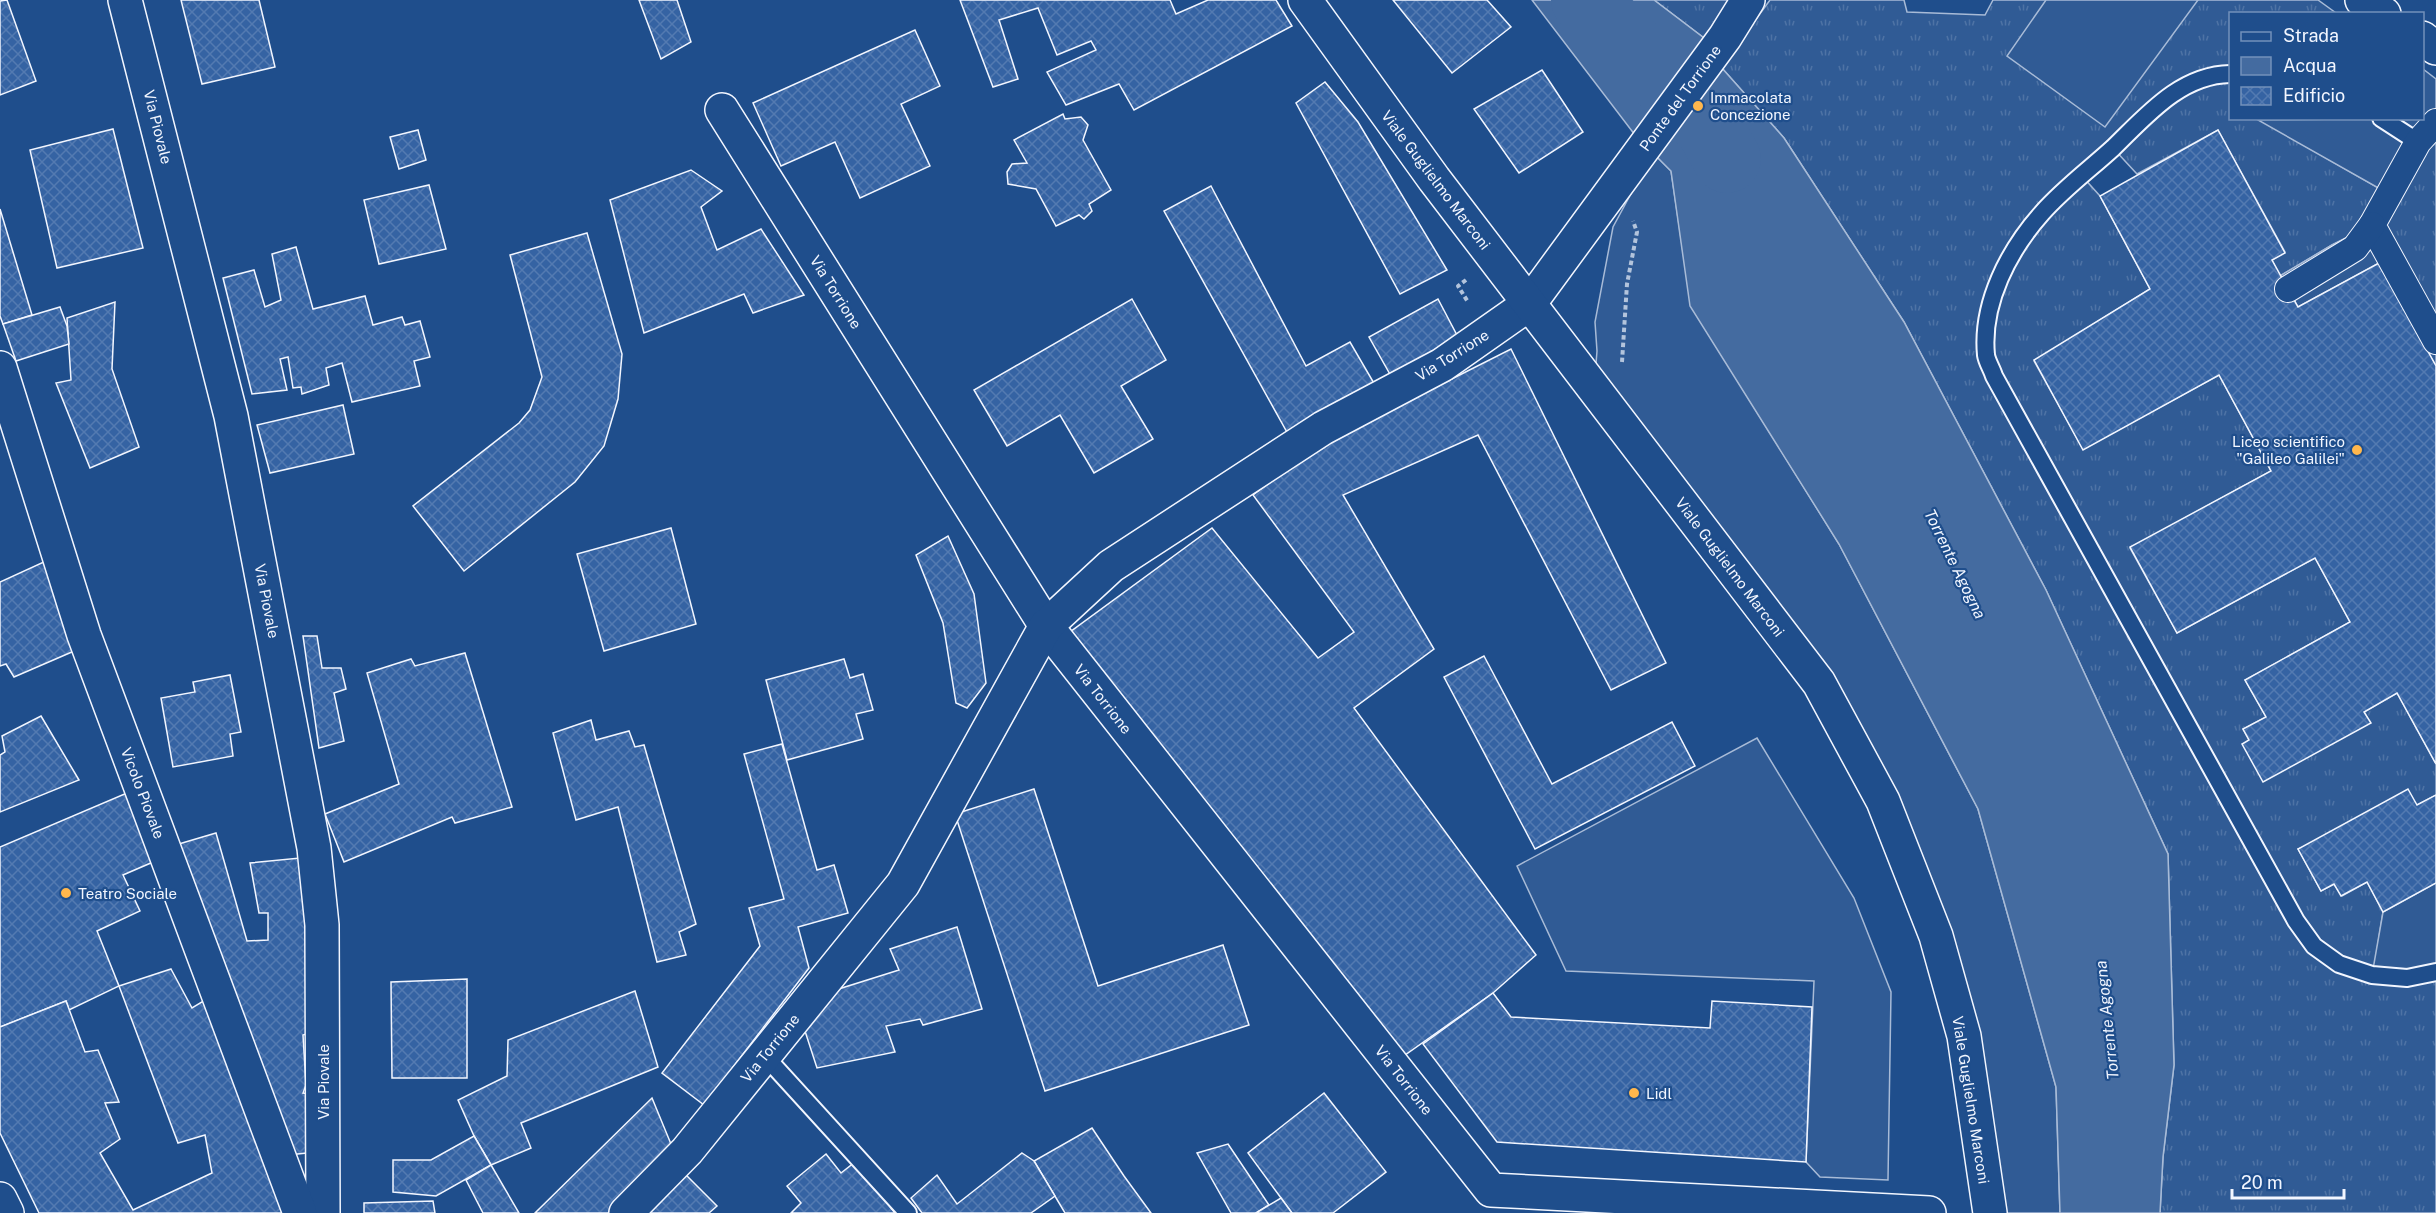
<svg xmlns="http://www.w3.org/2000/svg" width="2436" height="1213" font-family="'Public Sans',sans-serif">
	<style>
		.grass { fill: url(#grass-tufts); stroke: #a8bbd7; stroke-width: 1.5 }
		.built { fill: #305b95; stroke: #a8bbd7; stroke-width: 1.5 }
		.water { fill: #446ba0; stroke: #a8bbd7; stroke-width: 1.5 }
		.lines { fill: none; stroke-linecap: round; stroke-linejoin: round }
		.river { stroke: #446ba0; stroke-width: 68 }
		.building { fill: url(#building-cross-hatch); stroke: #f2f6ff; stroke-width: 1.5 }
		.service-casing { stroke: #f2f6ff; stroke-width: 20 }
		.pedestrian-casing { stroke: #f2f6ff; stroke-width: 28 }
		.minor-casing { stroke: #f2f6ff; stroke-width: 36 }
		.secondary-casing { stroke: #f2f6ff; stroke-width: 36 }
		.path { stroke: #b3c4dc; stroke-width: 4; stroke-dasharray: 4.5 3; stroke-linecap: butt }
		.service { stroke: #1f4e8c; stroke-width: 16 }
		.pedestrian { stroke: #1f4e8c; stroke-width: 26 }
		.minor { stroke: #1f4e8c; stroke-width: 33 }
		.secondary { stroke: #1f4e8c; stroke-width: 33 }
		.poi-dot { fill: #ffb74d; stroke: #1f4e8c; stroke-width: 2 }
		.labels { text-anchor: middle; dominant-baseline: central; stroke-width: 4.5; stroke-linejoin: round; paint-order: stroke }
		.poi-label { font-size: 15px; fill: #f2f6ff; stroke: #1f4e8c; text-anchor: start }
		.street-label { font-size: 15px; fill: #f2f6ff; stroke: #1f4e8c }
		.water-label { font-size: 16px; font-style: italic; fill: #f2f6ff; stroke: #1f4e8c }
	</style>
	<defs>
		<pattern id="grass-tufts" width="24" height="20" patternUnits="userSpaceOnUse" patternTransform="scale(1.5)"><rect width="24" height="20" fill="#305b95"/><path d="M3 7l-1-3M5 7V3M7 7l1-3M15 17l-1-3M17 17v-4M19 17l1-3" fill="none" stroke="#4e73a5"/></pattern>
		<pattern id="building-cross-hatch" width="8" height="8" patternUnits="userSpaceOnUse" patternTransform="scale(1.5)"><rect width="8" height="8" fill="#3563a3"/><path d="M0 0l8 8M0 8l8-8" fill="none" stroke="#537ab1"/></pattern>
	</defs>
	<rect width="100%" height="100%" fill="#1f4e8c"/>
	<!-- grass -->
	<g class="grass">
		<polygon points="1654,0 1735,0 1704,38"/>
		<polygon points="1770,0 1904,0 1907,12 1985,15 1993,0 2318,0 2336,13 2230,14 2230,118 2258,119 2389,194 2436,122 2436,341 2372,225 2332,245 2280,276 2272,260 2285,252 2218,130 2137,174 2113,148 2082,176 2100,196 2150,289 2034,361 2083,449 2219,375 2271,471 2130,548 2177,633 2315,558 2350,622 2245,680 2266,717 2243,729 2249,740 2370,723 2364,712 2397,693 2436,764 2436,795 2417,805 2298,849 2321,891 2334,884 2342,896 2367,882 2383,912 2373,975 2436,972 2436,1213 2160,1213 2163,1157 2174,1065 2168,854 2046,590 1904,322 1784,138 1721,67"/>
	</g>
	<!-- built -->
	<g class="built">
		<polygon points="2046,0 2198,0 2105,127 2007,56"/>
		<polygon points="2423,69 2436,79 2436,122 2389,194 2258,120 2422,118"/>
		<polygon points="1653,153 1671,171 1691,306 1839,544 1978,809 2056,1087 2060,1213 1990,1213 1964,1036 1883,801 1594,389 1597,351 1595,322 1613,227"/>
		<polygon points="2372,225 2436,341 2436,366 2379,263 2298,307 2280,276 2332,245"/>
		<polygon points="1757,738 1854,898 1891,992 1888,1180 1820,1177 1806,1162 1814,981 1566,971 1517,866"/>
		<polygon points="2436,883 2436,972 2372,975 2383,912"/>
	</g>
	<!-- water -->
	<g class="water">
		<polygon points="1532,0 1654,0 1704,38 1678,75 1665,71 1656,81 1664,98 1635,135"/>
		<polygon points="1721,67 1784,138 1904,322 2046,590 2168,854 2174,1065 2163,1157 2160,1213 2060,1213 2056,1087 1978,809 1839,544 1690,306 1671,171 1656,156"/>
	</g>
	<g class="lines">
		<!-- river -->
		<polyline class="river" points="1585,0 1709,127 1727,159"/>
	</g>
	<!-- building -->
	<g class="building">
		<polygon points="7,0 36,81 0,95 0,1"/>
		<polygon points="181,0 259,0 275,67 202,84"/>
		<polygon points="639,0 677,0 691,42 661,59"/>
		<polygon points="960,0 1170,0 1176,14 1208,0 1276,0 1292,26 1134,110 1119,84 1066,105 1047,72 1096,50 1091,41 1057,55 1038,8 999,20 1018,79 993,87"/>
		<polygon points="1393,0 1487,0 1511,27 1452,73"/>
		<polygon points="915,30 940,86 901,104 930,166 860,198 835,142 781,166 753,103"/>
		<polygon points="1542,70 1583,132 1519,173 1474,109"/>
		<polygon points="1325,82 1358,122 1447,270 1400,294 1296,103"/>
		<polygon points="1063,114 1065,119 1081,117 1088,125 1083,140 1111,190 1089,204 1092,211 1084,219 1079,215 1056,226 1036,189 1008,184 1007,172 1012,164 1027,163 1014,140"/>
		<polygon points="113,129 143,248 57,268 30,150"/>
		<polygon points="418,130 426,160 399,169 390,137"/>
		<polygon points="2218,130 2285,253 2272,260 2298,307 2379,263 2436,366 2436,764 2397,693 2364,712 2371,723 2263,782 2242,744 2249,740 2243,729 2266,717 2245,680 2350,622 2315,558 2177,633 2130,547 2271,471 2219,375 2083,450 2034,360 2150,289 2100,196"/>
		<polygon points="691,170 722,191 701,207 717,250 761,229 804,295 753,313 744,294 644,333 610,200"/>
		<polygon points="429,185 446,249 379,264 364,200"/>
		<polygon points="1211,186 1306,366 1350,342 1375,385 1288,434 1164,211"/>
		<polygon points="0,209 32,315 3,324 0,316"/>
		<polygon points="587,233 622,354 618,399 604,446 575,482 464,571 413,506 519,423 530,410 542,377 510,255"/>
		<polygon points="296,247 313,309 365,296 373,325 402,317 405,325 420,321 430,357 414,361 420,386 352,402 342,363 326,368 329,385 302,394 301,387 293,388 288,357 280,359 287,390 252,394 223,278 254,270 265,307 281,300 272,254"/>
		<polygon points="1132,299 1166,360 1121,386 1153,439 1094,473 1060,415 1007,446 974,390"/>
		<polygon points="1438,299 1459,339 1391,376 1369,337"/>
		<polygon points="115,302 112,369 139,447 90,468 56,383 71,380 67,318"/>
		<polygon points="60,307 67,326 69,344 16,361 3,324"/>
		<polygon points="1511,349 1666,663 1611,690 1478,435 1343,495 1434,649 1354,708 1536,955 1493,993 1398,1060 1070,632 1212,528 1318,658 1354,632 1253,495 1317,447"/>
		<polygon points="343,405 354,454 270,473 257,425"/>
		<polygon points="671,528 696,624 604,651 577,554"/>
		<polygon points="948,536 974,594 986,683 967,708 956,703 943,623 916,555"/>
		<polygon points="59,555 88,645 14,677 6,664 0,666 0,582"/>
		<polygon points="303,636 317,636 322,668 341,668 346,689 334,693 344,741 319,748"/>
		<polygon points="465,653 512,807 455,823 452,817 344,862 325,814 399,784 367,673 411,659 415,666"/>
		<polygon points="1484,656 1552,784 1672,722 1695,766 1535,849 1444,677"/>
		<polygon points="844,659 850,678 863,674 873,710 856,714 863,739 787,760 766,680"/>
		<polygon points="230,675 241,732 230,734 233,756 173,767 161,698 195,692 193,682"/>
		<polygon points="41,716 79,780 0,812 0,755 5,752 2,736"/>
		<polygon points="591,720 596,740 629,731 635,747 644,745 696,924 679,932 686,955 657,962 618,807 576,820 553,733"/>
		<polygon points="782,744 817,870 834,865 848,913 798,927 809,968 704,1105 662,1073 760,946 749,908 784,899 744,754"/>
		<polygon points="141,787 167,856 123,875 140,911 97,931 119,986 69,1010 66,1001 0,1027 0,847"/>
		<polygon points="1034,789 1098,986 1223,945 1249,1025 1045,1091 955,814"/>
		<polygon points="2408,789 2417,805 2436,795 2436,883 2383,912 2367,882 2341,896 2334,884 2321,891 2298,849"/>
		<polygon points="216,833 247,941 268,940 268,913 259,913 250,863 300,858 313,962 313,1032 303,1035 306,1085 303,1093 313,1094 316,1152 279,1156 172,846"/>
		<polygon points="957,927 982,1009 923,1025 920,1019 886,1026 895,1052 817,1068 802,1022 826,993 899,970 890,949"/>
		<polygon points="171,969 192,1008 210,997 300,1213 39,1213 0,1133 0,1027 66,1001 85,1052 98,1050 119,1102 105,1103 120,1139 100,1153 133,1210 212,1173 205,1135 178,1143 119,986"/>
		<polygon points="467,979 467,1078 392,1078 391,982"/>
		<polygon points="635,991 658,1067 521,1123 531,1148 491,1165 474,1136 458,1100 507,1076 508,1040"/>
		<polygon points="1493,993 1511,1017 1710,1028 1712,1001 1812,1007 1806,1162 1497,1142 1423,1044"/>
		<polygon points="1324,1093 1386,1172 1333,1213 1292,1213 1248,1153"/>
		<polygon points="652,1098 671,1144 608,1213 535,1213"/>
		<polygon points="1092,1128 1124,1176 1151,1213 1065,1213 1034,1161"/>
		<polygon points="474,1136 491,1165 436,1196 393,1192 393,1160 431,1160"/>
		<polygon points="1228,1144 1269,1205 1256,1213 1231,1213 1197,1153"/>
		<polygon points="1022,1153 1034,1161 1055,1196 1031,1213 922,1213 911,1198 937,1175 957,1204"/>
		<polygon points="826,1154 841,1173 855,1162 895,1213 791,1213 801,1203 787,1186"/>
		<polygon points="491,1165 519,1213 483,1213 466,1180"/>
		<polygon points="685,1174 717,1206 709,1213 645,1213"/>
		<polygon points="1281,1198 1292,1213 1256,1213"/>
		<polygon points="433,1201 435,1213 364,1213 364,1203"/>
	</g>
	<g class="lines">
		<!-- service casing -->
		<g class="service-casing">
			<g id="service">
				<path d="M2230 74C2180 75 2146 116 2113 148 2090 169 2063 189 2042 213 2009 250 1981 303 1986 355 1987 362 1992 369 1994 376L2296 921 2314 946 2339 964 2372 975 2407 978 2436 972"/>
				<polyline points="2381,118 2418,142"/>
				<polyline points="764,1055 908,1213"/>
			</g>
		</g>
		<!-- pedestrian casing -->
		<g class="pedestrian-casing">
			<g id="pedestrian">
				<polyline points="2436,122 2418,142 2372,225 2436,341"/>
				<polyline points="2288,289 2355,248 2372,225"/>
			</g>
		</g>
		<!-- minor casing -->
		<g class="minor-casing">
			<g id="minor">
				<polyline points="125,0 231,416 314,848 322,925 323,1213"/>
				<polyline points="2362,0 2384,14"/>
				<polyline points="2422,38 2436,48"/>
				<polyline points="722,110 1046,626 1491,1190 1929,1213"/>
				<polyline points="0,368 84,635 300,1213"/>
				<polyline points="0,1199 7,1213"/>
				<polyline points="626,1213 687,1151 903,884 1046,626 1111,566 1323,428 1442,365 1529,304 1725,37 1748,0"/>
			</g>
		</g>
		<!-- secondary casing -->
		<g class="secondary-casing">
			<polyline id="secondary" points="1305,0 1434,179 1819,683 1883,801 1936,936 1964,1036 1990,1213"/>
		</g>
		<!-- path -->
		<g class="path">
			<polyline points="1466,280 1458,286 1468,302"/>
			<polyline points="1622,362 1627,284 1637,232 1633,221"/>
		</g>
		<!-- service -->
		<use href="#service" class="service"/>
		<!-- pedestrian -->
		<use href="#pedestrian" class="pedestrian"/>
		<!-- minor -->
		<use href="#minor" class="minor"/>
		<!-- secondary -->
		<use href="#secondary" class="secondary"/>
	</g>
	<!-- markers -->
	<g class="poi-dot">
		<circle cx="1698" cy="106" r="6"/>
		<circle cx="2357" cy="450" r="6"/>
		<circle cx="66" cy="893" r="6"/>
		<circle cx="1634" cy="1093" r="6"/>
	</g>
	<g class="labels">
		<!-- poi labels -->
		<g class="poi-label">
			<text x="1710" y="97">Immacolata<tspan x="1710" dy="17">Concezione</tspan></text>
			<text x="2345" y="441" text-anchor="end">Liceo scientifico<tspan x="2345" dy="17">"Galileo Galilei"</tspan></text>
			<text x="78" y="893">Teatro Sociale</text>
			<text x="1646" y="1093">Lidl</text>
		</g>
		<!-- street labels -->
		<g class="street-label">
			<text transform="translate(1680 98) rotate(-54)">Ponte del Torrione</text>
			<text transform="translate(158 127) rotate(76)">Via Piovale</text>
			<text transform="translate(1436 180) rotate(53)">Viale Guglielmo Marconi</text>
			<text transform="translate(836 292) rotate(58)">Via Torrione</text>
			<text transform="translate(1452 355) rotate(-32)">Via Torrione</text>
			<text transform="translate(1730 567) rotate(53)">Viale Guglielmo Marconi</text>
			<text transform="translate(267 601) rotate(79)">Via Piovale</text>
			<text transform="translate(1103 699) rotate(52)">Via Torrione</text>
			<text transform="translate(143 793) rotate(69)">Vicolo Piovale</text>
			<text transform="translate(770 1048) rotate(-51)">Via Torrione</text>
			<text transform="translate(1404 1080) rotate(52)">Via Torrione</text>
			<text transform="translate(323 1082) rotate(-90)">Via Piovale</text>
			<text transform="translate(1971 1100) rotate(81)">Viale Guglielmo Marconi</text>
		</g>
		<!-- water labels -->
		<g class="water-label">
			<text transform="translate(1955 564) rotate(64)">Torrente Agogna</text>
			<text transform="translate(2107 1020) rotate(-96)">Torrente Agogna</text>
		</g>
	</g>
	<!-- legend -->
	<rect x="2229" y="12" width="195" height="108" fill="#1f4e8c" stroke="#7391ba" stroke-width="1.5"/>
	<rect x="2241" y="32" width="30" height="9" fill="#1f4e8c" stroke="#7391ba" stroke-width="1.5"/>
	<text x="2283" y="42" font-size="18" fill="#f2f6ff">Strada</text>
	<rect x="2241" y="57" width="30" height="18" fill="#446ba0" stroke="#7391ba" stroke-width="1.5"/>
	<text x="2283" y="72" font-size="18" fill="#f2f6ff">Acqua</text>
	<rect x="2241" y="87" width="30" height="18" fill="url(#building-cross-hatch)" stroke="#7391ba" stroke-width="1.5"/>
	<text x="2283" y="102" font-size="18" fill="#f2f6ff">Edificio</text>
	<!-- scale -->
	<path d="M2232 1189v9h112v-9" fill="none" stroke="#f2f6ff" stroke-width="3"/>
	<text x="2241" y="1189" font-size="18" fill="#f2f6ff" stroke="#1f4e8c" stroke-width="4.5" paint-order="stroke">20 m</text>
</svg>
